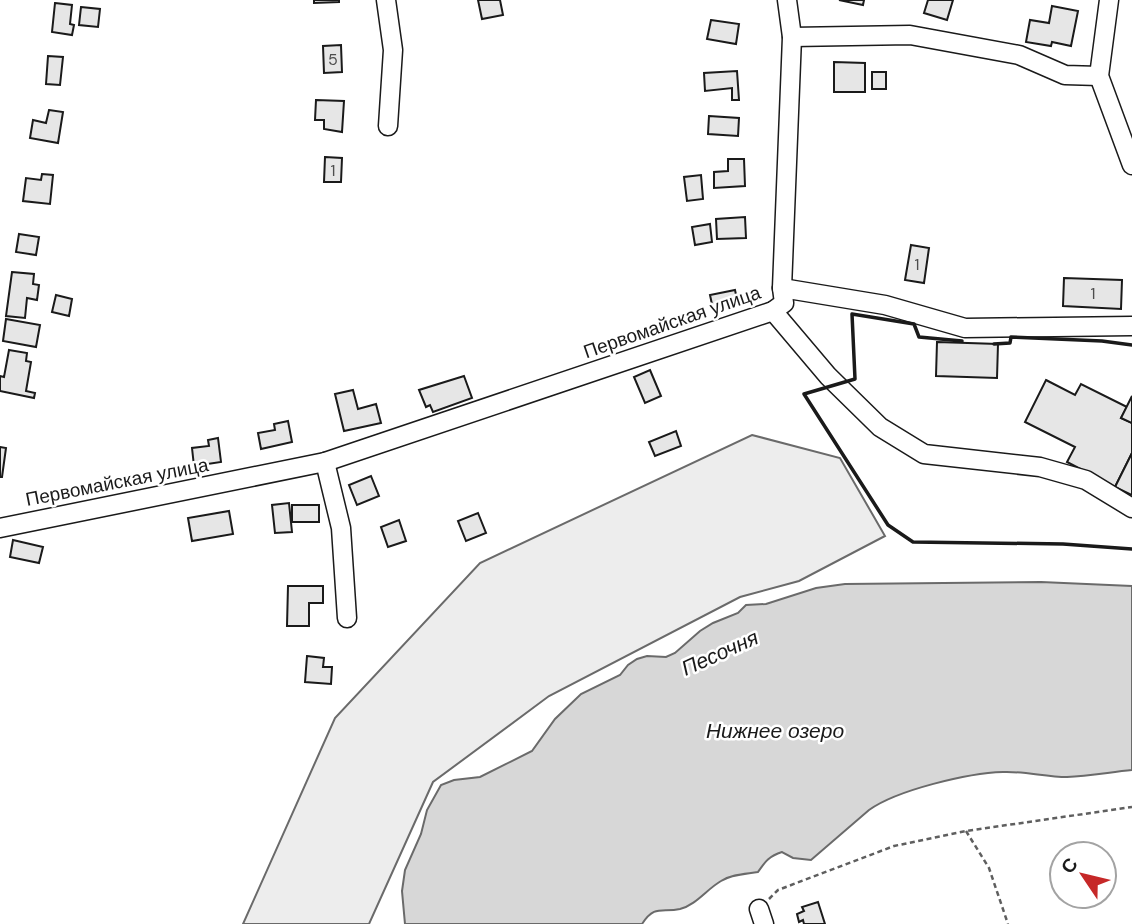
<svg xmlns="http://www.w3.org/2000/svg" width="1132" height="924" font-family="'DM Sans',sans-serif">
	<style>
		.built { fill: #ededed; stroke: #6a6a6a; stroke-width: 2 }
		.water { fill: #d7d7d7; stroke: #6a6a6a; stroke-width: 2 }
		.building { fill: #e6e6e6; stroke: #1a1a1a; stroke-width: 2 }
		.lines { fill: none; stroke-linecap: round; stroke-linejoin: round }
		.minor-casing { stroke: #1a1a1a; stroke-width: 21 }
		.path { stroke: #5f5f5f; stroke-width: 2.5; stroke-dasharray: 5 3.5; stroke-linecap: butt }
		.minor { stroke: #fff; stroke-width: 18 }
		.wall { stroke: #1a1a1a; stroke-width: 3.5 }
		.labels { text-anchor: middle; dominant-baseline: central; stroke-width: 5; stroke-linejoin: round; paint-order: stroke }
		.number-label { font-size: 16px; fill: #4d4d4d }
		.street-label { font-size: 19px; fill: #1a1a1a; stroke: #fff }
		.water-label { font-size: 21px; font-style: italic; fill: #1a1a1a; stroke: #fff }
	</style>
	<rect width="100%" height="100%" fill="#fff"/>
	<!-- built -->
	<polygon class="built" points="752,435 840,458 885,536 799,581 740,597 549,696 433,782 369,924 243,924 335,718 480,563"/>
	<!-- water -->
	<path class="water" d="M1041 582 1132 586V770C1111 772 1089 776 1067 777 1046 777 1024 771 1003 772 968 773 897 790 869 810L811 860 793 858 782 852C769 856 765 862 758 872 746 874 732 874 721 881 707 889 696 905 680 909 662 913 655 904 642 924H405L402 891 405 870 421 834 427 810 441 785 454 780 480 777 532 751 555 719 581 694 620 675 628 665 637 659 647 656 666 657 675 653 700 631 713 623 738 613 746 605 766 604 816 588 845 584Z"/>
	<!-- building -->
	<g class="building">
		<polygon points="314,0 339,0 339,2 314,3"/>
		<polygon points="478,0 500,0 503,15 482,19"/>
		<polygon points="839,0 864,0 863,5"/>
		<polygon points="928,0 953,0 947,20 924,13"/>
		<polygon points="55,3 72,5 70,24 74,25 72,35 52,32"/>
		<polygon points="1052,6 1078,11 1071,46 1052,42 1051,46 1026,42 1030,20 1049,23"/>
		<polygon points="81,7 100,9 98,27 79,25"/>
		<polygon points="711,20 739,24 736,44 707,39"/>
		<polygon points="341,45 342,72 324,73 323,46"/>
		<polygon points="48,56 63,57 60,85 46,84"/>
		<polygon points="834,62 865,63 865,92 834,92"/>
		<polygon points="737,71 739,100 732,100 732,88 705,91 704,73"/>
		<rect x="872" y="72" width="14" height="17"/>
		<polygon points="316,100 344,101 342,132 324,129 324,120 315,120"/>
		<polygon points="49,110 63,112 58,143 30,138 33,120 46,123"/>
		<polygon points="709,116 739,118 738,136 708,134"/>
		<polygon points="325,157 342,158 341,182 324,182"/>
		<polygon points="728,159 744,159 745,186 714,188 714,172 728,171"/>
		<polygon points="42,174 53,175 50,204 23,201 26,178 41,180"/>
		<polygon points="701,175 703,199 687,201 684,177"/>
		<polygon points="745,217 746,238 717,239 716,219"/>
		<polygon points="710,224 712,242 695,245 692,227"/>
		<polygon points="19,234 39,237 36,255 16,252"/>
		<polygon points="911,245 929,248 924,283 905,280"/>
		<polygon points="12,272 34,274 33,284 39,285 37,300 27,298 25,318 6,316"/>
		<polygon points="1064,278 1122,280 1121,309 1063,306"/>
		<polygon points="735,290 738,304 713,309 710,295"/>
		<polygon points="56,295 72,299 69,316 52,312"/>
		<polygon points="6,319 40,325 36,347 3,341"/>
		<polygon points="937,342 998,344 997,378 936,376"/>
		<polygon points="9,350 27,353 26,361 31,362 26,391 35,393 34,398 0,391 0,376 4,377"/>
		<polygon points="650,370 661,396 645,403 634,377"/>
		<polygon points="464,376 472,398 433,412 430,405 426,407 419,390"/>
		<polygon points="1046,380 1075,395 1081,384 1127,407 1121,418 1132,423 1132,453 1115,487 1067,462 1075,447 1025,422"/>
		<polygon points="353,390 358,409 376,404 381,423 344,431 335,394"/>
		<polygon points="1132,396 1132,423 1121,418"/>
		<polygon points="288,421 292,442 261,449 258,433 275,430 274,424"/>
		<polygon points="676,431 681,446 655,456 649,442"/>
		<polygon points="218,438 221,462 194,466 192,448 209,446 208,440"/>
		<polygon points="0,447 6,448 2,477 0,477"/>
		<polygon points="1132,453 1132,495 1115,487"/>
		<polygon points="371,476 379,496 357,505 349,485"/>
		<polygon points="289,503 292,532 275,533 272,505"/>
		<rect x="292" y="505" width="27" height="17"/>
		<polygon points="229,511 233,534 192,541 188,518"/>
		<polygon points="478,513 486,533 466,541 458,521"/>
		<polygon points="399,520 406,541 388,547 381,527"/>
		<polygon points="13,540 43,547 39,563 10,557"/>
		<polygon points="288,586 323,586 323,603 309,603 309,626 287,626"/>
		<polygon points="307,656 324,658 323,667 332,667 331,684 305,682"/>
		<polygon points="818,902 825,924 804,924 803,920 799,922 797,914 804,911 802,907"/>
	</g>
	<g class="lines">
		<!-- minor casing -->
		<g class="minor-casing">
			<g id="minor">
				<polyline points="386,0 393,50 388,126"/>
				<polyline points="1109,0 1099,76 1132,165"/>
				<polyline points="792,37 910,35 1019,55 1065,75 1099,76"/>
				<polyline points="782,288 885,305 965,328 1132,326"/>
				<polyline points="773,311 828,376 880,427 924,454 1040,467 1086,480 1132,508"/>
				<polyline points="325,462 341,528 347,618"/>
				<polyline points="0,528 325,462 773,311 784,303 782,288 792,37 787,0"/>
				<polyline points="759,909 764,924"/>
			</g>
		</g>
		<!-- path -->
		<g class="path">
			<polyline points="966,831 989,868 1008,924"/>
			<polyline points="769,899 778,890 894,846 966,831 1132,807"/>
		</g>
		<!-- minor -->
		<use href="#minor" class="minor"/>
		<!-- wall -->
		<g class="wall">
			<polyline points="962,341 919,337 914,324 852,314 855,379 804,394 888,525 913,542 1063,544 1132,549"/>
			<polyline points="994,344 1010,343 1011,337 1102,341 1132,345"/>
		</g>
	</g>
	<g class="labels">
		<!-- number labels -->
		<g class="number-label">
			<text x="333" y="59">5</text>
			<text x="333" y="170">1</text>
			<text x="917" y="264">1</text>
			<text x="1093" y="293">1</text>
		</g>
		<!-- street labels -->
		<g class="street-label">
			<text transform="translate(672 322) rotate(-19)">Первомайская улица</text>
			<text transform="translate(117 482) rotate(-11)">Первомайская улица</text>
		</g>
		<!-- water labels -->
		<g class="water-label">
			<text transform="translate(720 653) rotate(-24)">Песочня</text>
			<text x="775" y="731">Нижнее озеро</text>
		</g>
	</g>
	<!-- north arrow -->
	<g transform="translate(1083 875) rotate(305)"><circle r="33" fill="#ffffff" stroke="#a3a3a3" stroke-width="2"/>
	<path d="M0-5L12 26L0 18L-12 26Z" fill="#c62828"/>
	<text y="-10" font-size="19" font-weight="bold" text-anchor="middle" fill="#1a1a1a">С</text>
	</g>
</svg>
